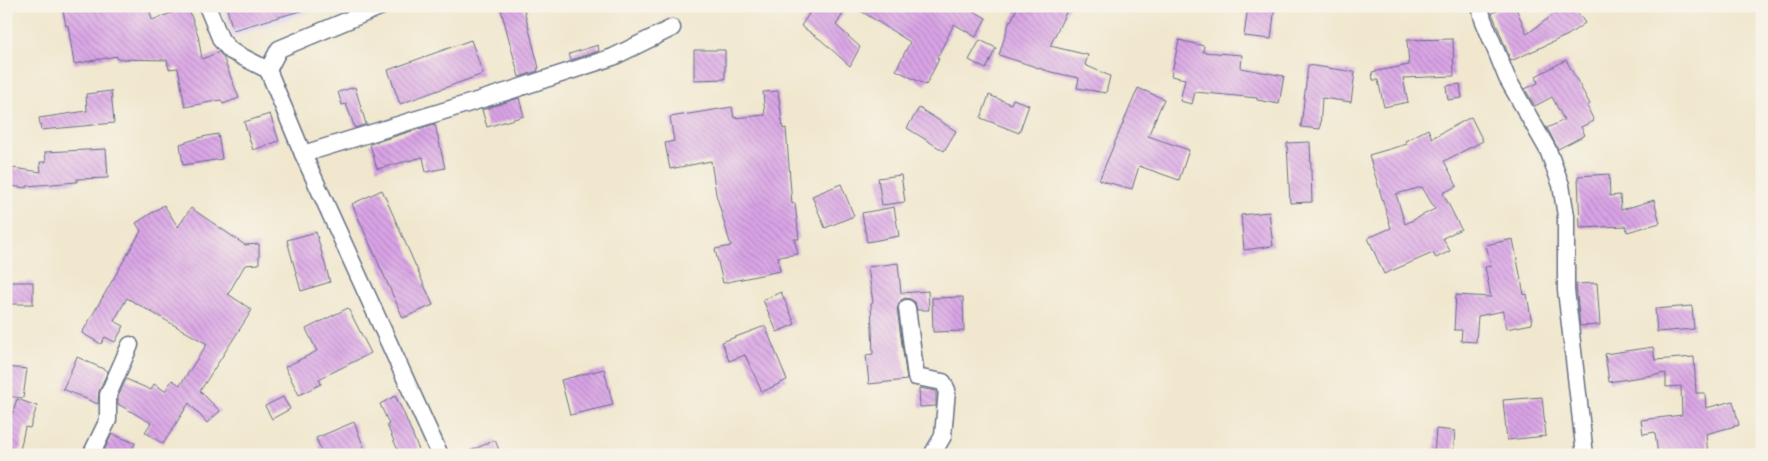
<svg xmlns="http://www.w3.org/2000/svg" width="1768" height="461" font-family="'Patrick Hand',sans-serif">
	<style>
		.built { fill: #e0d4f4 }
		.building { fill: url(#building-back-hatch); fill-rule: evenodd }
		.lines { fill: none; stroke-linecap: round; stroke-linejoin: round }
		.minor-casing { stroke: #666f85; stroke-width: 19 }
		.minor { stroke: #fff; stroke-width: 16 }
	</style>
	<defs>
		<pattern id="building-back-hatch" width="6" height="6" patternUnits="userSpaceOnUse" patternTransform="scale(1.25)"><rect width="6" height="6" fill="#daa4e6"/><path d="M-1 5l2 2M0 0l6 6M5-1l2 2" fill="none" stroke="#b086be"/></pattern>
	</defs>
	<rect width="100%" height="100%" fill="#f7f3e8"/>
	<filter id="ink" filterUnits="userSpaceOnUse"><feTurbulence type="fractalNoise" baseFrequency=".02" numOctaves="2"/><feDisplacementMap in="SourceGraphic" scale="10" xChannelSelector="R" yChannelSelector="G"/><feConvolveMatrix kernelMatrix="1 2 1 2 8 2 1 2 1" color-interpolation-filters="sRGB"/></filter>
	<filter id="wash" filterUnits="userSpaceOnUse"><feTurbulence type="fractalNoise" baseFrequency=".0096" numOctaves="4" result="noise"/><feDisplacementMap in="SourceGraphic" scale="20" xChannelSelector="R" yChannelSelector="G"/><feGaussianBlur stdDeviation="1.12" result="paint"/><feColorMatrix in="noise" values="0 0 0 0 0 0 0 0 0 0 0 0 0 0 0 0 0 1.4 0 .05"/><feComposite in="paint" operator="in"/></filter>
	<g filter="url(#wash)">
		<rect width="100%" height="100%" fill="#f0e7ce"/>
		<!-- built -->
		<polygon class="built" points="223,6 328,6 233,37"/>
		<g id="blocks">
			<!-- building -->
			<g class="building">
				<polygon points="62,6 149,6 152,20 188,7 198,35 202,59 219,52 223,57 239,98 223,104 221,100 185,107 178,68 169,69 167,60 117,59 117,56 74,64 68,25 66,26"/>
				<polygon points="226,6 304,6 304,10 233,30"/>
				<polygon points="500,6 523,6 539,68 537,69 538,71 519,77"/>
				<polygon points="814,6 848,6 836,25 860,47 850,66 821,40 801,26"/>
				<polygon points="853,6 965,6 986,18 976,37 954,24 937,58 939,59 926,85 896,70 910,42"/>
				<polygon points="1018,6 1069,6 1050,46 1088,55 1085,65 1110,76 1106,93 1077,88 1079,78 1051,72 999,55 1010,20 1011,21"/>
				<polygon points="1248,6 1275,6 1271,39 1244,36"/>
				<polygon points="1508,6 1515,6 1527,34 1565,6 1573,6 1585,23 1568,35 1511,61 1492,13"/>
				<polygon points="1453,39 1454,76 1403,78 1408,102 1384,107 1378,80 1373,80 1372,72 1409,65 1407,40"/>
				<polygon points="471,40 483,74 400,104 388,70"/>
				<polygon points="980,40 996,48 986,69 969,60"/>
				<polygon points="1179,40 1204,46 1203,52 1242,55 1241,68 1284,76 1279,104 1257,100 1257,98 1195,92 1192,104 1180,101 1185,79 1171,76"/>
				<polygon points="598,45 599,51 571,60 569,54"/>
				<polygon points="694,50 725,50 725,79 694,80"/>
				<polygon points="1566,60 1590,104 1587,106 1594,121 1581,127 1585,135 1558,149 1547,128 1564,120 1552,97 1535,106 1525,89 1538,83 1536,76"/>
				<polygon points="1308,65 1355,72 1351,102 1322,98 1320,129 1301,127"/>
				<polygon points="1460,84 1462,98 1448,100 1446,86"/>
				<polygon points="355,87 366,124 355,128 346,104 342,105 338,92"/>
				<polygon points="1138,88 1164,99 1148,136 1189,150 1179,180 1139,166 1132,189 1099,180"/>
				<polygon points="111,91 114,123 41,130 39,118 87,111 86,94"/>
				<polygon points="778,91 783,129 786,128 792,204 795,203 799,239 794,239 798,254 778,257 780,271 723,283 715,249 731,246 716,194 711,161 670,169 665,143 674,141 670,117 732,107 734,118 765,115 763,92"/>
				<polygon points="989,95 1011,104 1013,99 1029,105 1019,133 981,118"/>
				<polygon points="519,98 524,116 487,127 482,110"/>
				<polygon points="919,108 956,131 944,151 907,128"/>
				<polygon points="270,114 279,141 253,150 244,122"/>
				<path d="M1471 117 1483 141 1444 161 1457 186 1443 193 1461 229 1443 238 1450 251 1436 258 1433 253 1384 274 1368 238 1391 228 1369 155 1407 144 1405 141 1428 129 1432 138ZM1422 187 1435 209 1405 224 1396 194Z"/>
				<polygon points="435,124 445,168 426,172 423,157 377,169 370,144"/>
				<polygon points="218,134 222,159 183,165 180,144 202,137"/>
				<polygon points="1310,142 1312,202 1290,203 1287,143"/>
				<polygon points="106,149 108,178 77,179 77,182 27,186 27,188 10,186 13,168 41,172 40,162 46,162 45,152"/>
				<polygon points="1609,174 1610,196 1620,195 1621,210 1654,200 1660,223 1627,232 1626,226 1580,228 1578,176"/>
				<polygon points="901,175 905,202 882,205 878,178"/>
				<polygon points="841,184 854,216 825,228 812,196"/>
				<polygon points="382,190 433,305 403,318 352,204"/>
				<polygon points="164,205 178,227 191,208 245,245 259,244 259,264 245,265 228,294 252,310 200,391 220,411 207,423 189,403 163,444 145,432 151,423 118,404 118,397 126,379 151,390 154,384 165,391 172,380 180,385 207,344 127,298 114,321 124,326 115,342 105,337 101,344 82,333 141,231 136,223"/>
				<polygon points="894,207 899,236 867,242 862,213"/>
				<polygon points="1269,212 1273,246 1244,250 1241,215"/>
				<polygon points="316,232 330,282 301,291 287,240"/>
				<polygon points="1513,239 1524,295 1527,294 1532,324 1506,329 1503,311 1478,316 1476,342 1461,341 1462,330 1454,330 1456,295 1491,297 1485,267 1491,266 1486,245"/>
				<polygon points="898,263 901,293 928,291 929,310 917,310 915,302 910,299 905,298 901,300 897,309 907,380 869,384 866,355 873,354 871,304 873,303 868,267"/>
				<rect x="6" y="282" width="27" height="22"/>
				<polygon points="1597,283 1600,325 1580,326 1576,284"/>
				<polygon points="781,292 795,324 777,332 763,300"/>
				<polygon points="963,297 964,331 933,332 932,298"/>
				<polygon points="1692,306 1694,329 1657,332 1655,309"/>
				<polygon points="348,308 371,353 319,379 321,384 299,395 285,367 317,351 306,329"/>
				<polygon points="765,326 787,380 762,392 745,355 729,361 722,342"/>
				<polygon points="1653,347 1655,360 1694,357 1696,393 1705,393 1706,408 1733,401 1739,425 1706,434 1708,455 1658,455 1655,432 1643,434 1641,420 1682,415 1681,386 1666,387 1666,373 1609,382 1605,354"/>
				<polygon points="77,357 108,371 99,391 98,404 63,389"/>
				<polygon points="6,367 27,369 23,398 6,396"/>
				<polygon points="604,369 613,405 570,415 561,380"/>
				<polygon points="919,388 936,391 936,406 920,407"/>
				<polygon points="395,396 403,411 421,455 400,455 387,425 389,424 380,404"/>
				<polygon points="283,397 290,409 272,419 265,406"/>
				<polygon points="1542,397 1546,436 1507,440 1503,400"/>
				<polygon points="17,399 37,406 30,428 25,427 19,455 6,455 6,432"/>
				<polygon points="354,422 367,455 323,455 316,438"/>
				<polygon points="1436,429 1455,431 1453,455 1434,455"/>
				<polygon points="112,434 135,443 131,455 102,455"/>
				<polygon points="495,440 501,455 461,455"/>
			</g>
		</g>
	</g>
	<g filter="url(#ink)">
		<use href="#blocks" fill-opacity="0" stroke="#666f85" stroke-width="1"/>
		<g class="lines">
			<!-- minor casing -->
			<g class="minor-casing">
				<g id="minor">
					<polyline points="207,6 221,40 231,51 268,70"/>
					<polyline points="382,6 279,49 268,70 303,154 440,455"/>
					<polyline points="1480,6 1483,19 1507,78 1548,150 1561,185 1566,216 1566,290 1585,455"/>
					<polyline points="303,154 509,91 613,57 672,28"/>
					<polyline points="907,308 916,377 943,382 947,390 943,436 932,455"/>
					<polyline points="91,455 108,420 108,395 130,345"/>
				</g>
			</g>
			<!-- minor -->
			<use href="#minor" class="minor"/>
		</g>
	</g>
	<!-- margin -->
	<rect width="1768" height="461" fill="none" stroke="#f7f3e8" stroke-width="25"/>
</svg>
